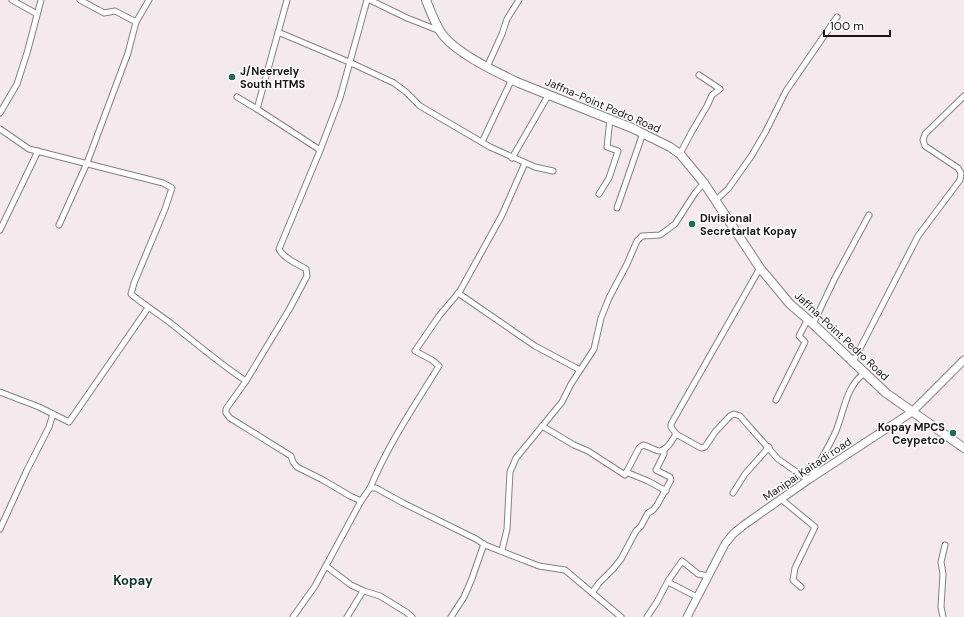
<svg xmlns="http://www.w3.org/2000/svg" width="964" height="617" font-family="'DM Sans',sans-serif">
	<style>
		.lines { fill: none; stroke-linecap: round; stroke-linejoin: round }
		.minor-casing { stroke: #877e81; stroke-width: 7 }
		.secondary-casing { stroke: #877e81; stroke-width: 9 }
		.primary-casing { stroke: #877e81; stroke-width: 10 }
		.minor { stroke: #fff; stroke-width: 5 }
		.secondary { stroke: #fff; stroke-width: 7 }
		.primary { stroke: #fff; stroke-width: 8 }
		.poi-dot { fill: #22685c; stroke: #fff; stroke-width: 1.5 }
		.labels { text-anchor: middle; dominant-baseline: central; stroke-width: 3; stroke-linejoin: round; paint-order: stroke }
		.poi-label { font-size: 11px; font-weight: bold; fill: #1a1617; stroke: #fff; text-anchor: start }
		.street-label { font-size: 11px; fill: #1a1617; stroke: #fff }
		.quarter-label { font-size: 13px; font-weight: bold; fill: #12332d; stroke: #fff }
	</style>
	<rect width="100%" height="100%" fill="#f4eaed"/>
	<g class="lines">
		<!-- minor casing -->
		<g class="minor-casing">
			<g id="minor">
				<polyline points="12,0 37,14"/>
				<polyline points="80,0 104,13 115,11 136,22"/>
				<polyline points="370,0 407,18 440,31"/>
				<polyline points="278,32 349,62 394,83 406,92 420,106 490,147 535,167 553,171"/>
				<polyline points="487,67 502,34 507,19 519,0"/>
				<polyline points="237,97 257,109 287,0"/>
				<polyline points="257,109 320,150"/>
				<polyline points="0,113 17,84 27,53 41,0"/>
				<path d="M0 129 29 149 163 183 172 188 165 209 134 283 131 294C144 305 159 314 173 325 197 344 220 364 246 381L226 409V413L230 418 291 456 293 462 297 467 323 480 350 496 361 501 370 488H376L403 503 476 539 485 545 539 566 565 570 621 617"/>
				<polyline points="482,142 512,79"/>
				<polyline points="680,154 691,133 707,106 712,95 720,89 699,75"/>
				<polyline points="512,158 549,94"/>
				<polyline points="599,194 609,178 618,151 607,147 610,119"/>
				<polyline points="716,200 728,189 752,155 766,131 786,91 837,17"/>
				<polyline points="617,208 643,133"/>
				<polyline points="59,225 87,163 128,53 136,22 149,0"/>
				<polyline points="0,230 38,151"/>
				<polyline points="760,268 671,424 671,427 676,434 701,448 705,447 715,432 730,416 734,414 740,416 778,459 808,480"/>
				<polyline points="458,293 535,346 580,370"/>
				<polyline points="813,324 835,278 869,215"/>
				<polyline points="853,362 918,236 960,180 961,173 958,168 925,146 923,140 925,134 964,96"/>
				<path d="M246 381 290 308 307 276 306 269C298 264 283 258 279 249L319 153 340 98 367 0"/>
				<polyline points="0,392 39,407 69,422 148,308"/>
				<polyline points="776,400 805,342 799,336 808,319"/>
				<path d="M542 426 574 445 588 451 625 475 639 448 643 445C648 446 654 450 659 451 667 451 673 439 676 434"/>
				<polyline points="626,472 648,481 666,491"/>
				<path d="M811 478C819 462 829 447 836 431 844 412 846 385 865 373"/>
				<path d="M370 488C388 445 414 406 439 366L432 360 415 351 439 316 460 291 502 215 525 163"/>
				<polyline points="733,493 745,474 769,447"/>
				<polyline points="781,499 815,527 795,568 793,580 801,587"/>
				<polyline points="0,529 27,470 49,427 53,414"/>
				<polyline points="502,550 507,529 510,472 516,458 562,402 571,384 594,349 601,318 609,298 627,264 637,241 642,236 660,235 675,224 695,193 704,183"/>
				<polyline points="326,566 351,585 364,591 380,596 406,612 412,617"/>
				<polyline points="668,582 697,597"/>
				<polyline points="592,593 599,583 613,569 621,559 636,531 641,526 648,513 653,510 657,505 671,480 670,477 656,470 664,454 664,449"/>
				<polyline points="293,617 315,586 361,501"/>
				<polyline points="347,617 363,591"/>
				<polyline points="451,617 464,597 471,581 484,544"/>
				<polyline points="647,617 657,602 668,581 682,561 698,574 708,576"/>
				<polyline points="943,617 941,607 943,574 941,562 945,545"/>
			</g>
		</g>
		<!-- secondary casing -->
		<g class="secondary-casing">
			<polyline id="secondary" points="687,617 725,544 733,534 744,525 808,480 912,412 964,360"/>
		</g>
		<!-- primary casing -->
		<g class="primary-casing">
			<path id="primary" d="M426 0C430 10 434 21 440 31 453 52 496 72 519 83L632 128 670 147 680 154 704 183 760 268 790 304 813 324 886 393 964 448"/>
		</g>
		<!-- minor -->
		<use href="#minor" class="minor"/>
		<!-- secondary -->
		<use href="#secondary" class="secondary"/>
		<!-- primary -->
		<use href="#primary" class="primary"/>
	</g>
	<!-- markers -->
	<g class="poi-dot">
		<circle cx="232" cy="77" r="4"/>
		<circle cx="692" cy="224" r="4"/>
		<circle cx="953" cy="433" r="4"/>
	</g>
	<g class="labels">
		<!-- poi labels -->
		<g class="poi-label">
			<text x="240" y="71">J/Neervely<tspan x="240" dy="13">South HTMS</tspan></text>
			<text x="700" y="218">Divisional<tspan x="700" dy="13">Secretariat Kopay</tspan></text>
			<text x="945" y="427" text-anchor="end">Kopay MPCS<tspan x="945" dy="13">Ceypetco</tspan></text>
		</g>
		<!-- street labels -->
		<g class="street-label">
			<text transform="translate(603 105) rotate(23)">Jaffna-Point Pedro Road</text>
			<text transform="translate(842 336) rotate(43)">Jaffna-Point Pedro Road</text>
			<text transform="translate(807 469) rotate(-34)">Manipai Kaitadi road</text>
		</g>
		<!-- quarter labels -->
		<g class="quarter-label">
			<text x="133" y="580">Kopay</text>
		</g>
	</g>
	<!-- scale -->
	<path d="M824 30v6h66v-6" fill="none" stroke="#1a1617" stroke-width="2"/>
	<text x="830" y="30" font-size="12" fill="#1a1617" stroke="#ffffff" stroke-width="3" paint-order="stroke">100 m</text>
</svg>
